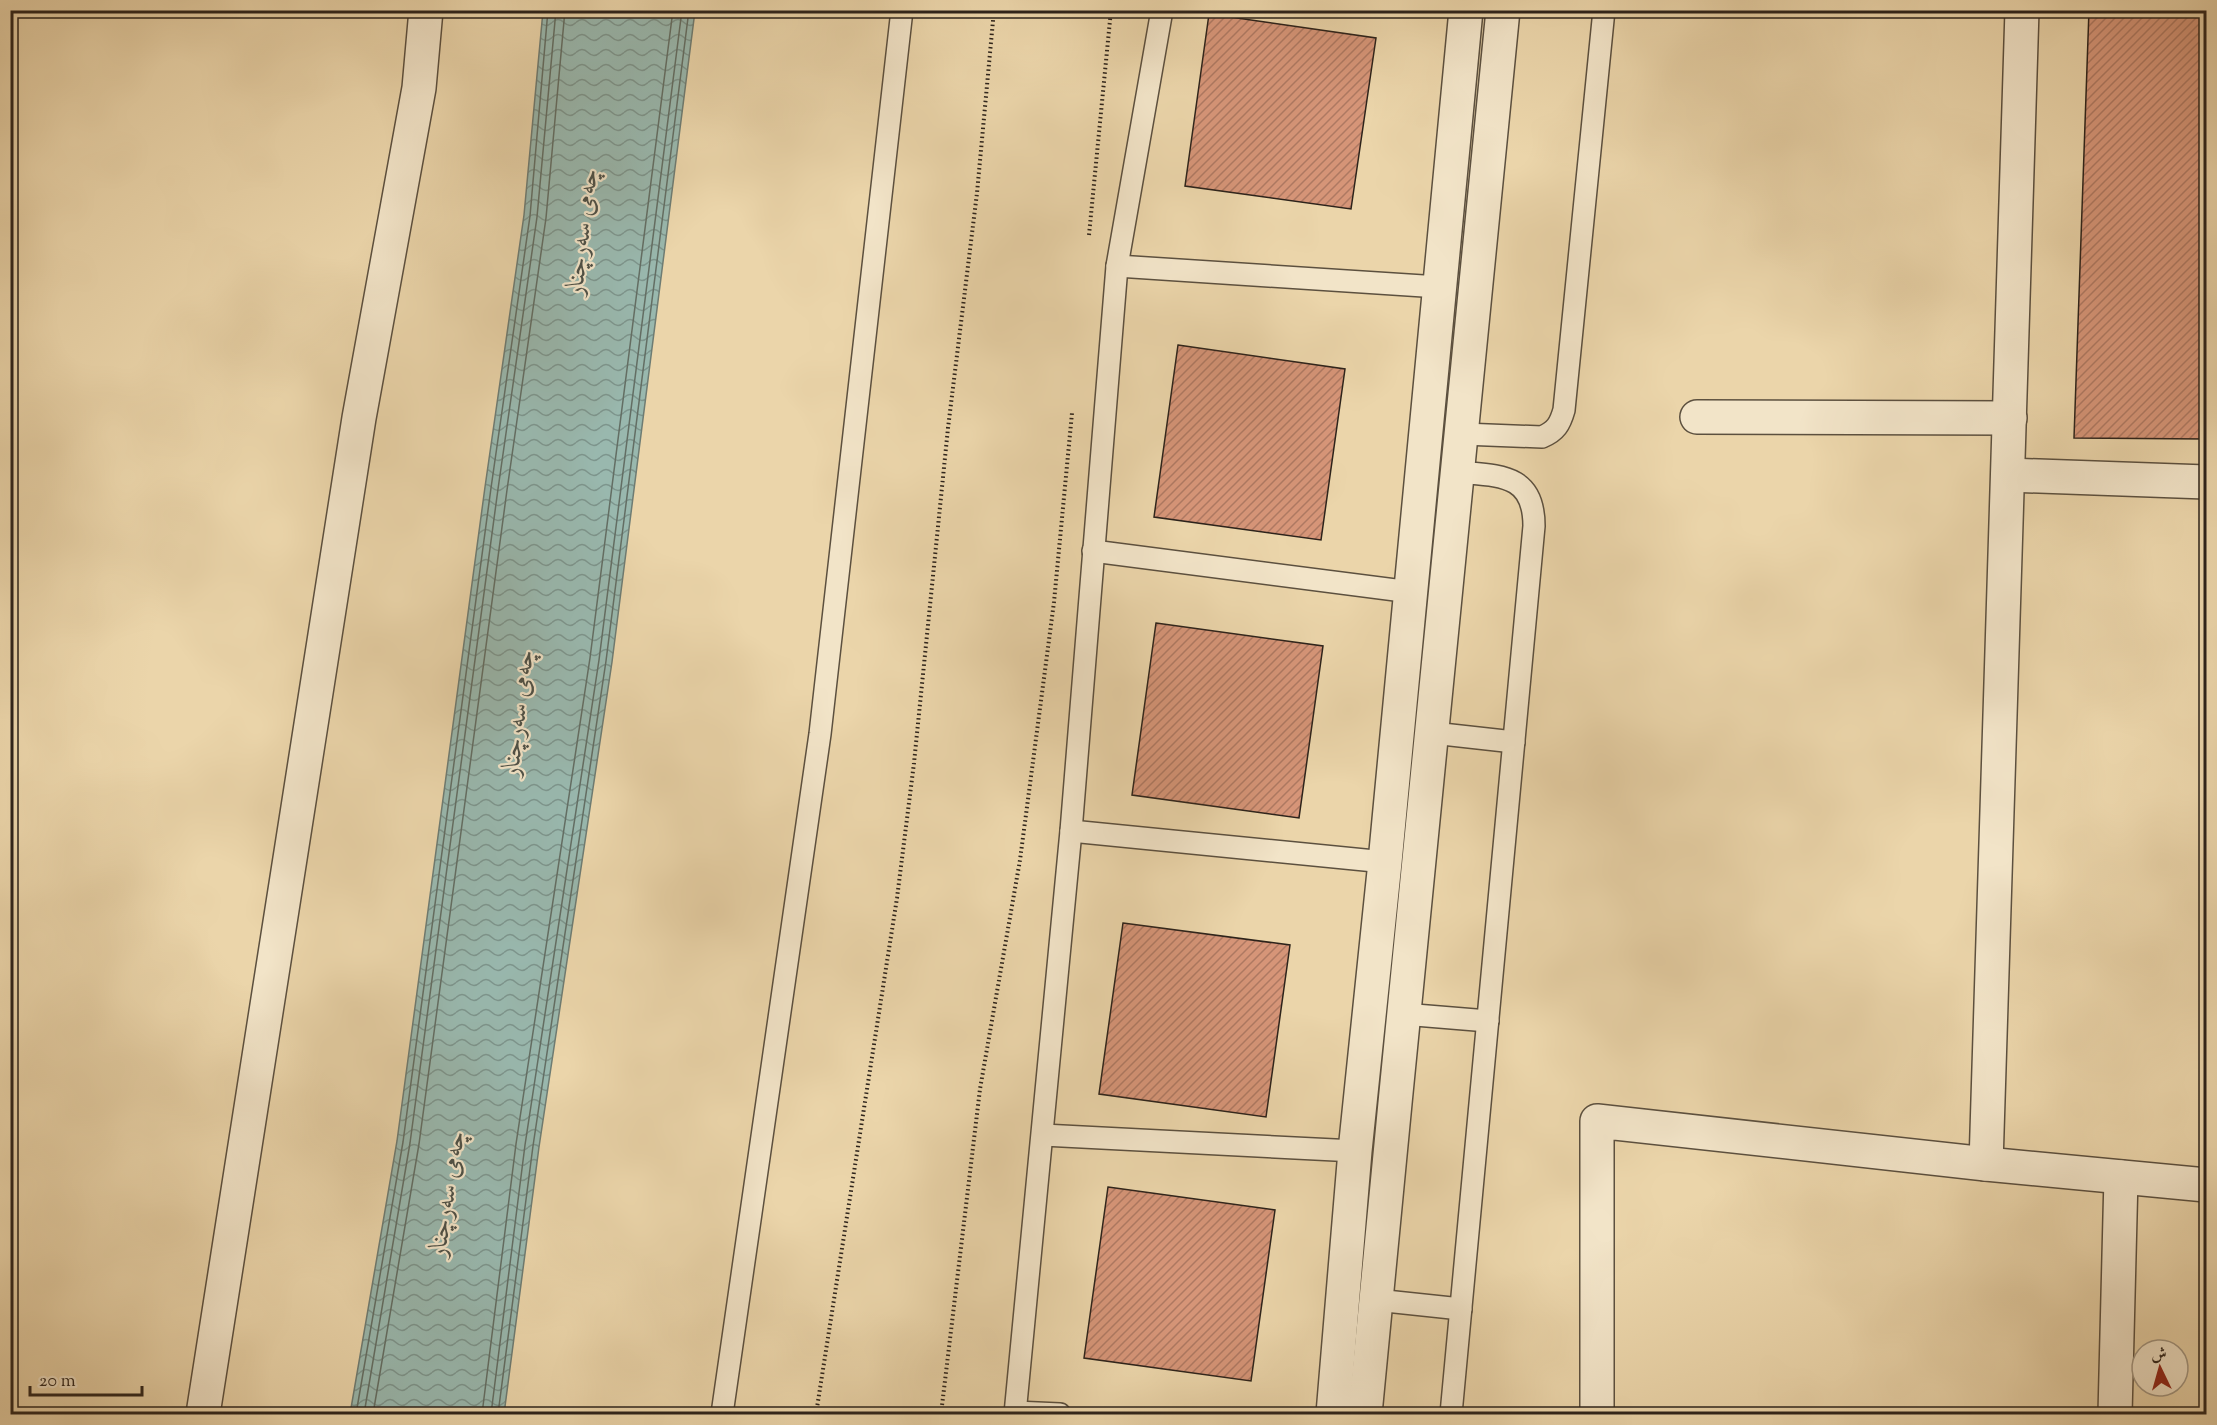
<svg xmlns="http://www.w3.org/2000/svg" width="2217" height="1425" font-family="'Sorts Mill Goudy',Amiri,serif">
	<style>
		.water { fill: url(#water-waves); stroke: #6e7c73; stroke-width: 1.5 }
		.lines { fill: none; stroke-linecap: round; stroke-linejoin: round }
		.shore { stroke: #636e64; stroke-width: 1.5 }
		.building { fill: url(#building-hatch); stroke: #2d231b; stroke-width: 1.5 }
		.service-casing { stroke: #5c503f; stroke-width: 24 }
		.minor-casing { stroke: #5c503f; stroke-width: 36 }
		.path { stroke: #2d231b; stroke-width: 4; stroke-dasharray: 1.5 3; stroke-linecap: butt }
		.service { stroke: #f2e4c8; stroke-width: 21 }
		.minor { stroke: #f2e4c8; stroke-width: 33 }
		.labels { text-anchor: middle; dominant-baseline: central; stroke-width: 4.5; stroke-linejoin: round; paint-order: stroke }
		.water-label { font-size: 26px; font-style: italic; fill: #4d5047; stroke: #f2e4c8 }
	</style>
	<defs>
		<pattern id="water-waves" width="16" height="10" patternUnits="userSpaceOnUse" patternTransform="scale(1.5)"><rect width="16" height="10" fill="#99b8ae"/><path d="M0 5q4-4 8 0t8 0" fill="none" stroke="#7d958d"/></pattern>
		<pattern id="building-hatch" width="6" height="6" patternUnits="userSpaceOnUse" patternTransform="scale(1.5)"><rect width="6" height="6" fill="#d69578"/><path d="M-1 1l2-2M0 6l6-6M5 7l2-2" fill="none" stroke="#ae7962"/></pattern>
	</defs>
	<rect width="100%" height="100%" fill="#ebd5aa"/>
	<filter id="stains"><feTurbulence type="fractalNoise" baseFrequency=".00333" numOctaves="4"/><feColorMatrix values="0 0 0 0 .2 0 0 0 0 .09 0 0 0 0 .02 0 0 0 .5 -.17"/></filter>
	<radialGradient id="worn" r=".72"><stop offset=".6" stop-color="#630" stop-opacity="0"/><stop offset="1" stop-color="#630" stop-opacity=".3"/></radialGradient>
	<!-- water -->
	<polygon class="water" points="543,11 695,11 612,662 539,1147 504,1414 350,1414 397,1141 485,487 524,215"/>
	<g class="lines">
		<!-- shore -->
		<g class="shore">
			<polyline points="356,1414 403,1142 491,488 530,216 548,10"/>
			<polyline points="364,1414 410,1143 498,489 537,217 556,10"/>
			<polyline points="373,1414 419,1144 507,490 546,218 565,10"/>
			<polyline points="482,1414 516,1144 590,658 673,10"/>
			<polyline points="491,1414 525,1145 599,660 682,10"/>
			<polyline points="498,1414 533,1146 606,661 689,10"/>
		</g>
	</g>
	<!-- building -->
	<g class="building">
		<polygon points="2089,10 2206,10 2206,439 2074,438"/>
		<polygon points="1209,14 1376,38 1351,209 1185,186"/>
		<polygon points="1178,345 1345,369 1321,540 1154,517"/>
		<polygon points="1156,623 1323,646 1299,818 1132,795"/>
		<polygon points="1123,923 1290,945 1266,1117 1099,1094"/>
		<polygon points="1108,1187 1275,1210 1251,1381 1084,1358"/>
	</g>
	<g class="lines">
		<!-- service casing -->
		<g class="service-casing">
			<g id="service">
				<polyline points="1117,266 1439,287"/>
				<path d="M1463 434 1542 437C1556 431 1560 424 1564 410L1604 10"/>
				<polyline points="1093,551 1411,592"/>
				<polyline points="1433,733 1514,742"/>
				<polyline points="1071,831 1385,862"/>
				<polyline points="1403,1014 1488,1021"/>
				<polyline points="1043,1135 1355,1151"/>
				<polyline points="1376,1300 1461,1309"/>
				<polyline points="1015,1412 1060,1414"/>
				<polyline points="722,1414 820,734 902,10"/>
				<polyline points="1015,1414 1071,831 1117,266 1162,10"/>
				<path d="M1451 1414 1534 526C1534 474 1500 476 1459 472"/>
			</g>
		</g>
		<!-- minor casing -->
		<g class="minor-casing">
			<g id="minor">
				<polyline points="2022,10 1986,1164 2206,1185"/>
				<polyline points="1697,417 2010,418"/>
				<polyline points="2008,475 2206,482"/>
				<polyline points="203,1414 359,418 419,88 426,10"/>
				<polyline points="1333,1414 1355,1151 1385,862 1466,10"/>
				<path d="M1365 1414C1409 946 1459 479 1503 10"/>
				<polyline points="1597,1414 1597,1121 1986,1164"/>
				<polyline points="2115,1414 2121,1177"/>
			</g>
		</g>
		<!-- path -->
		<g class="path">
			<polyline points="1089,235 1111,10"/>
			<polyline points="816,1414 897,898 914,763 948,428 977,193 994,10"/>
			<polyline points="941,1414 980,1089 1020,860 1054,602 1072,413"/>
		</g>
		<!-- service -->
		<use href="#service" class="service"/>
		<!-- minor -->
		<use href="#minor" class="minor"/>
	</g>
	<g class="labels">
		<!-- water labels -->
		<g class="water-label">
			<text transform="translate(583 232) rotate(-83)">چەمی سەرچنار</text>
			<text transform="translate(519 713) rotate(-83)">چەمی سەرچنار</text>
			<text transform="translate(448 1194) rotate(-81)">چەمی سەرچنار</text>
		</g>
	</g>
	<!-- margin -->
	<rect width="2217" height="1425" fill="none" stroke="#ebd5aa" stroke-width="36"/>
	<rect x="12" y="12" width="2193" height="1401" fill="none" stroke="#2d231b" stroke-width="3"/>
	<rect x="18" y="18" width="2181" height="1389" fill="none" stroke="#2d231b" stroke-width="1.5"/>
	<!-- north arrow -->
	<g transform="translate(2160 1368) rotate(355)"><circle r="28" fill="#f2e4c8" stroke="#a39783" stroke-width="1.5"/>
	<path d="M0-4.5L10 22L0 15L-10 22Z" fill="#8f2418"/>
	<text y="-9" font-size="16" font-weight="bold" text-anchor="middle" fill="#2d231b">ش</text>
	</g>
	<!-- scale -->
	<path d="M30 1386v9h112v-9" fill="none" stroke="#2d231b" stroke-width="3"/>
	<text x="39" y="1386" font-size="18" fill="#2d231b" stroke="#f2e4c8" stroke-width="4.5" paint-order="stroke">20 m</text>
	<rect width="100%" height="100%" filter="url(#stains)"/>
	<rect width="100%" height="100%" fill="url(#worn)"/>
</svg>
